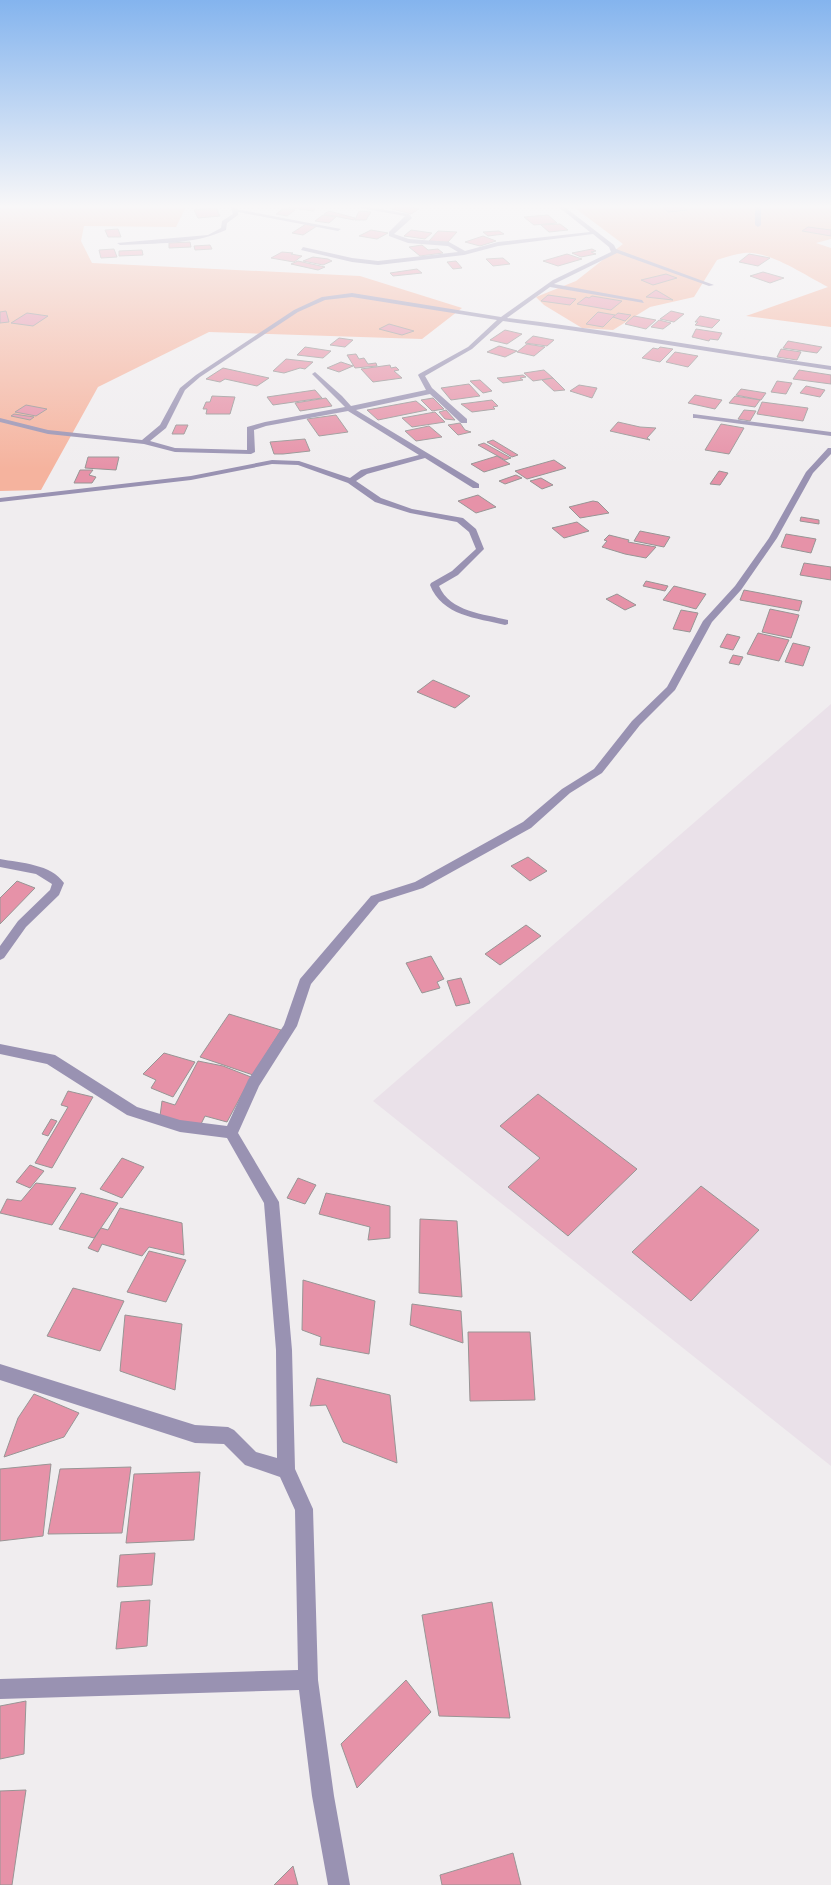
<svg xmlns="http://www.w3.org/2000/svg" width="831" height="1885" font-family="Overpass,sans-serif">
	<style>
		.built { fill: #eae1e9 }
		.green { fill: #f5b39e }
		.building { fill: #e692a8; stroke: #989595 }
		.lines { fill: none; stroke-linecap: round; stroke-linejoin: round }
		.street { fill: #9992b2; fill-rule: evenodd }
	</style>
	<rect width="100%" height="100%" fill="#f0edef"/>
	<!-- built -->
	<polygon class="built" points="831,704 831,1466 373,1101"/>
	<!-- green -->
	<g class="green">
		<polygon points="0,205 187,205 176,227 84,226 81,241 92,263 360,276 462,308 422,339 209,332 98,387 41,490 0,491"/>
		<path d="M571 205H831V239L816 243 831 248V327L746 316 828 287C806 276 769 250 744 253 735 254 726 257 717 260L694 297 650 307 613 330 582 328 544 305 536 297 576 281 623 244Z"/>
	</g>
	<!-- building -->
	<g class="building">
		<polygon points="287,205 316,205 314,211 285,207"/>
		<polygon points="402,205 419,209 411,214 392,209"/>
		<polygon points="680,206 687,210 668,212 662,207"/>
		<polygon points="216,208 220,216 198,218 194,210"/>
		<polygon points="283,209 289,209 295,210 287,216 276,214"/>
		<polygon points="329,211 355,218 354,220 324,214"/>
		<polygon points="359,211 371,212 366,220 355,220"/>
		<polygon points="323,215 336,217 329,223 315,221"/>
		<polygon points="548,215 557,223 534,225 524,217"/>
		<polygon points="306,224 317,226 303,235 292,233"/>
		<polygon points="560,224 568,230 549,232 541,225"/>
		<polygon points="808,227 831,230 831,236 802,231"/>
		<polygon points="118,229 121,237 108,237 105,230"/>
		<polygon points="371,230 388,233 377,239 359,236"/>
		<polygon points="411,230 432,233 425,239 404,236"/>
		<polygon points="438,231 457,232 448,242 429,241"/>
		<polygon points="499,231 504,234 488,236 483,232"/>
		<polygon points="483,236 496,241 480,246 465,242"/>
		<polygon points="190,242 191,247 169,248 169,243"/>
		<polygon points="210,245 212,249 195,250 194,246"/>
		<polygon points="422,245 428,250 438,249 443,253 420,256 409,247"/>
		<polygon points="114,249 117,257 101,258 99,250"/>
		<polygon points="592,249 596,251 591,252 596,254 581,257 572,253"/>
		<polygon points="142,250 143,255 119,256 119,251"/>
		<polygon points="282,252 293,253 291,254 302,256 294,262 271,258"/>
		<polygon points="567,254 582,259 558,266 543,261"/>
		<polygon points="749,254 770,258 758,266 739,262"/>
		<polygon points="313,257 328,259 332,261 323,265 303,261"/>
		<polygon points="503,258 510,264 493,266 486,259"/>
		<polygon points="298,261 325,267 318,270 291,264"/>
		<polygon points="456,261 462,268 453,269 447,262"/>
		<polygon points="417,269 422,273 393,276 390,273"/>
		<polygon points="763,272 784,278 770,283 750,276"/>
		<polygon points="666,274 677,278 653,285 641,280"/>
		<polygon points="656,290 673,300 646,297"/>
		<polygon points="548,295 576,299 570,305 541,301"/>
		<polygon points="592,296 622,301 611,310 577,304 586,297 589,298"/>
		<polygon points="6,311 9,322 0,323 0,312"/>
		<polygon points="671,311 684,314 674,322 660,319"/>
		<polygon points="598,312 615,315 603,327 586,324"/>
		<polygon points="27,313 48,316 33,326 11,323"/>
		<polygon points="618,313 631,315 625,321 613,317"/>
		<polygon points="634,316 656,320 646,329 625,324"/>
		<polygon points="700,316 720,320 712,328 695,325 698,322 695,322"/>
		<polygon points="659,320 671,323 663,329 651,327"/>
		<polygon points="389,324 414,331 402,335 379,329"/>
		<polygon points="696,329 722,333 718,340 710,339 709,341 692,337"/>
		<polygon points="505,330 522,334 507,344 490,340"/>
		<polygon points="533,336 554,340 547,346 525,343"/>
		<polygon points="339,338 353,340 345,347 330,345"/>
		<polygon points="788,341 822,347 817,353 783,348"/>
		<polygon points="527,344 545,347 534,356 517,352"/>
		<polygon points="499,346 517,351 505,357 487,352"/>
		<polygon points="305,347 331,351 323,358 297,355"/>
		<polygon points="660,347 673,349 660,362 642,358 653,348 658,349"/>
		<polygon points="781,349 801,352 797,360 777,357"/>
		<polygon points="675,352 698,356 688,367 666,362"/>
		<polygon points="356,354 359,359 364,358 368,364 376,363 377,366 355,368 347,355"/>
		<polygon points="286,359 313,362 305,369 300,368 284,373 273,371"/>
		<polygon points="341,362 353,366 339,372 327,368"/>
		<polygon points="390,365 391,368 396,367 399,370 394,371 402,378 373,382 361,369"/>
		<polygon points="223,368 269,378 257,386 225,379 220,382 206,379"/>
		<polygon points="544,370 553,378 533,381 524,373"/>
		<polygon points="799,370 831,375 831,384 793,379"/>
		<polygon points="523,375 526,377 520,378 523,380 503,383 497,378"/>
		<polygon points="553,378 565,390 554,391 542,380"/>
		<polygon points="480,380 492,391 483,393 470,381"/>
		<polygon points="777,381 792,383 786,394 771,392"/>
		<polygon points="469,384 480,396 451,400 441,388"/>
		<polygon points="579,385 597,388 592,398 570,391"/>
		<polygon points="806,386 825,390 820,397 800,393"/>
		<polygon points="741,389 766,393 761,400 736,395"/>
		<polygon points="315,390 322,398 273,405 267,397"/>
		<polygon points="695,395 722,400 715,409 688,403"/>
		<polygon points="212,396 235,397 230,414 206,414 207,409 203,409 206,402 210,402"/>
		<polygon points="735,396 760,400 755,407 729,403"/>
		<polygon points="326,398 332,406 300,411 295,403"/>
		<polygon points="433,398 444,409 432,411 421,400"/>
		<polygon points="492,400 498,406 493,407 495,409 472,412 461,404"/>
		<polygon points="416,401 427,410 378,420 367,410"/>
		<polygon points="762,402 808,408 803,421 757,414"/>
		<polygon points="26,405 47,409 36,416 15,412"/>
		<polygon points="446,410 455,420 445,419 439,412"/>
		<polygon points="744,410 756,411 750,421 738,419"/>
		<polygon points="435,412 445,422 412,427 402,418"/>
		<polygon points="14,414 34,417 30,420 11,416"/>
		<polygon points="336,415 348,432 319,436 307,419"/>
		<polygon points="618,422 640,427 656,428 647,438 650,440 610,431"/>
		<polygon points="460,423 465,430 471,432 458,435 448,425"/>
		<polygon points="721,424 744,428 729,454 705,450"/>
		<polygon points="176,425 188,425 184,434 172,434"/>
		<polygon points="429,426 442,437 416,441 405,431"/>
		<polygon points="305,439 310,451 283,454 274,454 270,442"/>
		<polygon points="493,440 518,455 512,457 487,442"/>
		<polygon points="484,443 511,458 505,460 478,445"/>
		<polygon points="497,456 510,464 484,472 471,464"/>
		<polygon points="88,457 119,457 116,470 85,468"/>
		<polygon points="554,460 566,468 527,479 515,471"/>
		<polygon points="80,470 93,470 89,475 96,477 92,483 74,483"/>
		<polygon points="719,471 728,473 720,485 710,484"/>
		<polygon points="516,475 522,478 505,484 499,481"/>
		<polygon points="541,478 553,485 542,489 530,481"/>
		<polygon points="478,495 496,507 476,513 458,501"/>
		<polygon points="593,501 598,502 609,513 580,518 569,507"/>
		<polygon points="801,517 819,520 819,524 800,521"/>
		<polygon points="577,522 589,531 564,538 552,528"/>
		<polygon points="640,531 670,537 664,547 634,541"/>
		<polygon points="786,534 816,539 811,553 781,547"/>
		<polygon points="609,535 629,540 628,542 656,547 646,558 625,554 602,547 607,541 604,540"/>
		<polygon points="804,563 831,567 831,580 800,575"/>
		<polygon points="646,581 668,586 665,591 643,586"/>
		<polygon points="674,586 706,594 696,609 663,600"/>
		<polygon points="744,590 802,601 799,611 740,600"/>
		<polygon points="617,594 636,605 625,610 606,599"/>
		<polygon points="770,609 799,615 791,638 762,632"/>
		<polygon points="681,610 698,613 690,632 673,629"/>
		<polygon points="758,633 789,640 779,661 747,654"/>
		<polygon points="727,634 740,637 733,650 720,647"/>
		<polygon points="793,643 810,647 803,666 785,662"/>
		<polygon points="733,655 743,657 739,665 729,663"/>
		<polygon points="433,680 470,696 455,708 417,692"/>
		<polygon points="528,857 547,871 530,881 511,866"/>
		<polygon points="17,881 35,888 0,924 0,898"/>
		<polygon points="526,925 541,936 500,965 485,954"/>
		<polygon points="431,956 444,979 437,982 440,988 422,993 406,963"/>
		<polygon points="461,978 470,1003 456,1006 447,981"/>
		<polygon points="229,1014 281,1030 253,1075 200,1057"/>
		<polygon points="164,1053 195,1062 173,1097 151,1088 156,1080 143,1074"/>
		<polygon points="198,1061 223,1066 251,1077 227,1122 205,1116 199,1128 160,1116 162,1101 175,1105"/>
		<polygon points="68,1091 93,1097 52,1168 35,1163 68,1107 61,1105"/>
		<polygon points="538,1094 637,1169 568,1236 508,1187 540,1158 500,1126"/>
		<polygon points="51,1119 57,1121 48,1136 42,1134"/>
		<polygon points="122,1158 144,1167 122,1198 100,1189"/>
		<polygon points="30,1165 44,1171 30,1188 16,1182"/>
		<polygon points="298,1178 316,1185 305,1204 287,1198"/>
		<polygon points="36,1183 76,1188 52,1225 0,1213 7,1199 21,1201"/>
		<polygon points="701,1186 759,1230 691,1301 632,1252"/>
		<polygon points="81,1193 118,1203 94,1238 59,1229"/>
		<polygon points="326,1193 390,1206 390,1238 368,1240 370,1227 319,1214"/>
		<polygon points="120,1208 182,1223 184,1255 149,1247 142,1256 102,1244 98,1252 88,1248 101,1228 108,1230"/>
		<polygon points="420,1219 457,1221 462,1297 419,1293"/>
		<polygon points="149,1251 186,1260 166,1302 127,1292"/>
		<polygon points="303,1280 375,1301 369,1354 320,1345 321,1337 302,1330"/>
		<polygon points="73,1288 124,1301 100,1351 47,1336"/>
		<polygon points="412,1304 461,1311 463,1343 410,1325"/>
		<polygon points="125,1315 182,1324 175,1390 120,1371"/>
		<polygon points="468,1332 530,1332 535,1400 470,1401"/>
		<polygon points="317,1378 390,1395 397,1463 343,1442 326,1405 310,1406"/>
		<polygon points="34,1394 79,1413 64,1437 4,1457 18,1418"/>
		<polygon points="51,1464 43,1536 0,1541 0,1469"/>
		<polygon points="131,1467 122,1533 48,1534 60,1469"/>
		<polygon points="200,1472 194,1540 126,1543 134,1474"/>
		<polygon points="155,1553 152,1585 117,1587 120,1555"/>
		<polygon points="150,1600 147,1646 116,1649 121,1602"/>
		<polygon points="492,1602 510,1718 439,1716 422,1615"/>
		<polygon points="406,1680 431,1712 357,1788 341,1744"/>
		<polygon points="26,1701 24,1754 0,1759 0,1706"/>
		<polygon points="26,1790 12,1885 0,1885 0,1791"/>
		<polygon points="513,1853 521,1885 442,1885 440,1875"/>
		<polygon points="293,1866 298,1885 274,1885"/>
	</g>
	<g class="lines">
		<!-- street -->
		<g class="street">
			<path d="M230 205H235L236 209 341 229 338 231 238 212V215L227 223 226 230C194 245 155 243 120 245L117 243 208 235 221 228 222 221 233 214Z"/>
			<path d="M343 205H357L409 214 412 218 394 234 409 239 449 242 465 251 498 242 590 232 556 205H562L614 245 616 249 714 285 709 286 617 253 554 284 642 300 644 303 550 287 507 318C616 331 723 351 831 366V370C722 354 613 335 503 321L472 349 425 376 432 388 467 419V423H461L430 394 356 410 479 484V488H473L425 458 367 474 356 481 381 498 412 509 463 518 476 529 484 549 458 575 439 586C450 612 484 614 508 620V624L505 625C477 618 442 616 430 585L431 583 452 571 476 549 469 532 457 522 410 513 375 502 348 483 298 465 272 464 191 480 0 502V498L191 476 272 460 299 461 350 478 361 470 419 455 348 411 266 426 254 430 255 452 251 454 175 452 144 444 48 434 0 422V418L48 430 142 440 160 425 180 388 196 375 294 310 322 297 352 293 501 317 553 280 611 252 609 247 593 234 498 246 464 255 378 265 352 262 301 250 303 247 352 258 378 261 458 252 448 246 408 243 389 236V232L405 216ZM352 297 497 320 468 347 419 374 418 375 426 390 351 406 342 396 315 372 312 374 345 407 265 422 247 427V450L175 448 150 441 166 428 185 390 200 377 298 312 325 300Z"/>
			<polygon points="755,205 760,205 761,208 761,225 758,227 755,225"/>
			<polygon points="693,414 831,432 831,436 696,418 693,418"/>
			<polygon points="828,448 831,448 831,454 813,473 777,538 741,590 712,622 675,690 640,725 602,773 570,793 531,828 423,888 379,902 311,984 297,1026 259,1086 238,1133 279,1202 292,1350 295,1469 313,1509 318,1680 334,1796 350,1885 328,1885 312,1796 299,1690 0,1699 0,1679 298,1670 295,1510 280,1477 245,1465 224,1444 195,1443 0,1380 0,1364 195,1425 228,1427 234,1430 256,1452 277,1458 276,1350 264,1203 227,1138 180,1132 127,1115 47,1064 0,1054 0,1044 55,1055 137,1107 180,1120 227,1126 248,1080 284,1025 300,979 371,896 415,882 523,822 562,789 594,769 632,721 667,687 703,621 735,586 769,538 806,472"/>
			<path d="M0 859C21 863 51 864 64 883L59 895 26 927 4 958 0 960V946L18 921 50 890 52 884 36 874 0 867Z"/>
		</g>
	</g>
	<!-- sky -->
	<linearGradient id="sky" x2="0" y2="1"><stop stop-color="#84b4ee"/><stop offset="0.44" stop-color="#f8f7f8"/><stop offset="1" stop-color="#f8f7f8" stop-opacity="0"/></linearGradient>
	<rect width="831" height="469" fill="url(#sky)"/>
</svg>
